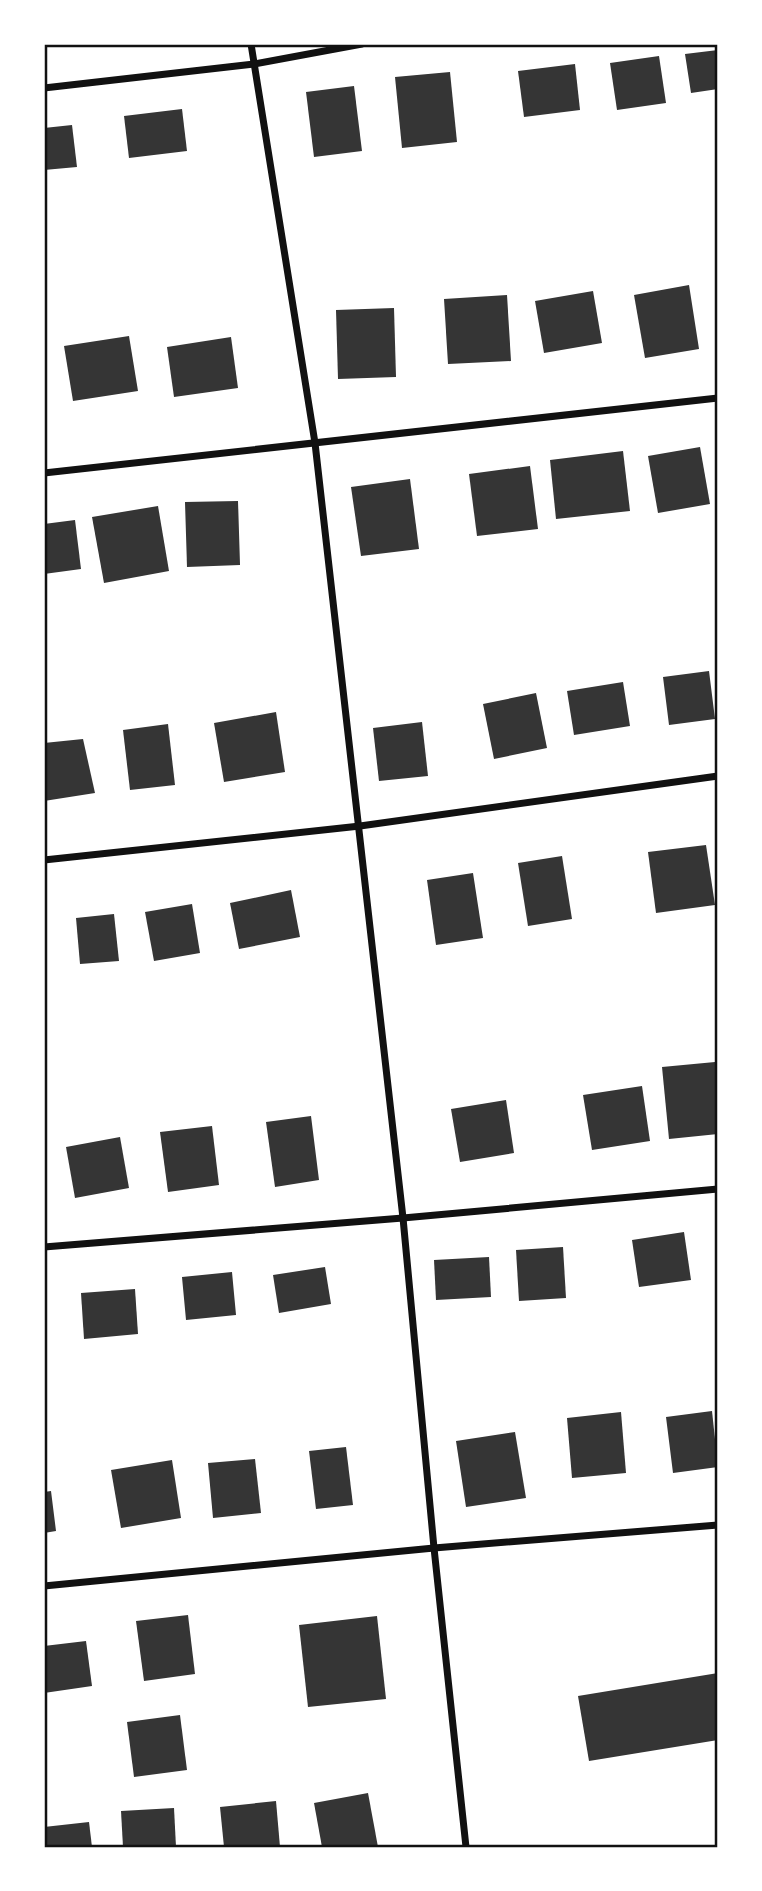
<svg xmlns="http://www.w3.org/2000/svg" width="762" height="1891" font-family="'PT Sans',sans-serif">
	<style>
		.building { fill: #353535 }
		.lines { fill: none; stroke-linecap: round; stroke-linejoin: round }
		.minor { stroke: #111; stroke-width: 7 }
		.neatline { fill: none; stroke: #111; stroke-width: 2.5 }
	</style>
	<rect width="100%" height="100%" fill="#fff"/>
	<!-- building -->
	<g class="building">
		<polygon points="718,50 718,89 691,93 685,54"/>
		<polygon points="659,56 666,103 617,110 610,63"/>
		<polygon points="575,64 580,110 524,117 518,71"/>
		<polygon points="450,72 457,142 402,148 395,77"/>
		<polygon points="354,86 362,151 314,157 306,92"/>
		<polygon points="182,109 187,151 129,158 124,116"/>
		<polygon points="72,125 77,167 44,170 44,128"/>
		<polygon points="689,285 699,349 645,358 634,295"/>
		<polygon points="593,291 602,343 544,353 535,301"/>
		<polygon points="507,295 511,361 448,364 444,299"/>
		<polygon points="394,308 396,377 338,379 336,310"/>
		<polygon points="129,336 138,391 73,401 64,346"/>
		<polygon points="231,337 238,388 174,397 167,347"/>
		<polygon points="700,447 710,504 658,513 648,456"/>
		<polygon points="623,451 630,511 556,519 550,460"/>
		<polygon points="530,466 538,529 477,536 469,474"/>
		<polygon points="410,479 419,549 361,556 351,487"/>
		<polygon points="238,501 240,565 187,567 185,502"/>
		<polygon points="158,506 169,571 104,583 92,517"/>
		<polygon points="75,520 81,569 44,574 44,524"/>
		<polygon points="709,671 715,719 669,725 663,677"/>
		<polygon points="623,682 630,726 574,735 567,691"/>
		<polygon points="536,693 547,748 494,759 483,704"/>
		<polygon points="276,712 285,772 224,782 214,723"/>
		<polygon points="422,722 428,776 379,781 373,728"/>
		<polygon points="168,724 175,785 130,790 123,730"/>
		<polygon points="83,739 95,793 44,801 44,743"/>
		<polygon points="706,845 715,905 656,913 648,852"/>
		<polygon points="562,856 572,919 528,926 518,863"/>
		<polygon points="473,873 483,938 436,945 427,880"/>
		<polygon points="291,890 300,937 239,949 230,903"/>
		<polygon points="192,904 200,953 154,961 145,912"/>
		<polygon points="114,914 119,961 80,964 76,918"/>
		<polygon points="715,1062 718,1096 718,1134 669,1139 662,1067"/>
		<polygon points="642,1086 650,1141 592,1150 583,1095"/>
		<polygon points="506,1100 514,1153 460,1162 451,1109"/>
		<polygon points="311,1116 319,1180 275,1187 266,1122"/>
		<polygon points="212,1126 219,1185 168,1192 160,1132"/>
		<polygon points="120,1137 129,1188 75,1198 66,1147"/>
		<polygon points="684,1232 691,1280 639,1287 632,1240"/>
		<polygon points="563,1247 566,1298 519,1301 516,1250"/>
		<polygon points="489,1257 491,1297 436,1300 434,1260"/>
		<polygon points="325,1267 331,1304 279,1313 273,1275"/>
		<polygon points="232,1272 236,1315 186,1320 182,1277"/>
		<polygon points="135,1289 138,1334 84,1339 81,1293"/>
		<polygon points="712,1411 718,1467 673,1473 666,1417"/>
		<polygon points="621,1412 626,1473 572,1478 567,1418"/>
		<polygon points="515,1432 526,1498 466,1507 456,1441"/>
		<polygon points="346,1447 353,1505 316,1509 309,1451"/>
		<polygon points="255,1459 261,1513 213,1518 208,1463"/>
		<polygon points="172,1460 181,1518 121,1528 111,1470"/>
		<polygon points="51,1491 56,1531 44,1533 44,1492"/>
		<polygon points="188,1615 195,1674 144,1681 136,1621"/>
		<polygon points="377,1616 386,1699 308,1707 299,1625"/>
		<polygon points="86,1641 92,1686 44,1693 44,1646"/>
		<polygon points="718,1673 718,1740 589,1761 578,1696"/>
		<polygon points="180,1715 187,1770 134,1777 127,1722"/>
		<polygon points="368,1793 378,1847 322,1847 314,1803"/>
		<polygon points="276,1801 280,1847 224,1847 220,1807"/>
		<polygon points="174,1808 176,1847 123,1847 121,1811"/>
		<polygon points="89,1822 92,1847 44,1847 44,1827"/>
	</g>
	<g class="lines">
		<!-- minor -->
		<g class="minor">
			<polyline points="251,44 315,443 403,1218 434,1548 466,1847"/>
			<polyline points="44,88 254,64 362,44"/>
			<polyline points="44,473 718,398"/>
			<polyline points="44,860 360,826 718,776"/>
			<polyline points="44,1247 403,1218 718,1189"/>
			<polyline points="44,1586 434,1548 718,1525"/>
		</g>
	</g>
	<!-- border -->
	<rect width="762" height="1891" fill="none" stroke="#ffffff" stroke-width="91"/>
	<rect x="46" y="46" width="670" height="1800" class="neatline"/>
</svg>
